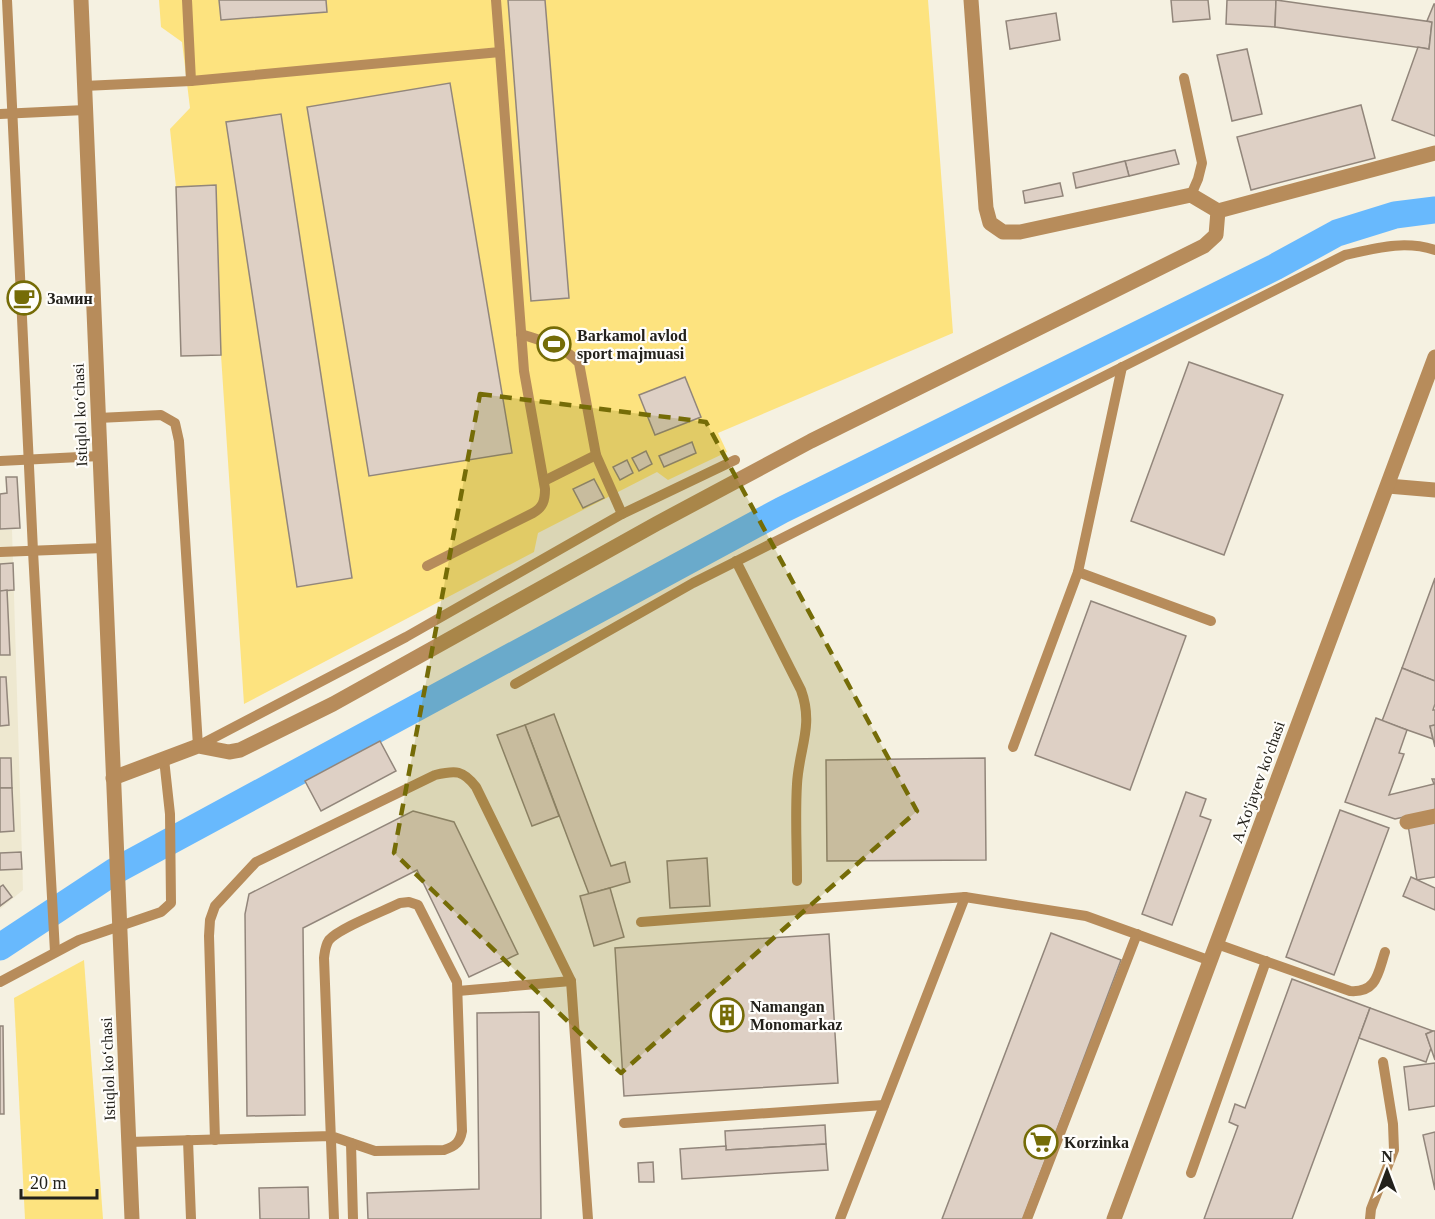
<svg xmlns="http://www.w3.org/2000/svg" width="1435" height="1219" font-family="'Times New Roman',serif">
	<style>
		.built { fill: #eee8d0 }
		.green { fill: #fde37f }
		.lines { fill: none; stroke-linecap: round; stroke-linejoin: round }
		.canal { stroke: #68b9fd; stroke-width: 27 }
		.building { fill: #ded0c5; stroke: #92867b; stroke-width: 1.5 }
		.service { stroke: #b78c5b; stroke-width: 10 }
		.minor { stroke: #b78c5b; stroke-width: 15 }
		.tertiary { stroke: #b78c5b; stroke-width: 15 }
		.marked { fill: #756c07; fill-opacity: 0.2; stroke: #756c07; stroke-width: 4.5; stroke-dasharray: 12 8; stroke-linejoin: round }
		.labels { text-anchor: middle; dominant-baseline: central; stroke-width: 4.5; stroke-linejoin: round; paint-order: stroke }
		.poi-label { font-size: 16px; font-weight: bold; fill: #23211b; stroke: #fffefb; text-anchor: start }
		.street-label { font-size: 16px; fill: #23211b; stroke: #fffefb }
	</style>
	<rect width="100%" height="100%" fill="#f5f1e1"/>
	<!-- built -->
	<polygon class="built" points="0,530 12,530 23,890 0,909"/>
	<!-- green -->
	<g class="green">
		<polygon points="159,0 928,0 953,333 718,433 727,452 668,480 657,472 538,533 534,552 244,704 221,355 181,356 176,187 170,129 190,108 182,42 161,27"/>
		<polygon points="84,960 103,1219 25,1219 14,998"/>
	</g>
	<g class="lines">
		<!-- canal -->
		<polyline class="canal" points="0,947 115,871 782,510 1275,267 1337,233 1395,215 1435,210"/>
	</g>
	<!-- building -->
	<g class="building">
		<polygon points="219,0 326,0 327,12 221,20"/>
		<polygon points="508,0 545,0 569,298 531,301"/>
		<polygon points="1171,0 1208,0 1210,19 1173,22"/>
		<polygon points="1227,0 1276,0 1275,27 1226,24"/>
		<polygon points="1276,0 1432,22 1429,49 1275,27"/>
		<polygon points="1434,4 1435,4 1435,136 1392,120 1418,47 1429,49 1432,22 1427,21"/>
		<polygon points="1056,13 1060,40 1010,49 1006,21"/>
		<polygon points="1247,49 1262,114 1232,121 1217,55"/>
		<polygon points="450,83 512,453 369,476 307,107"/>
		<polygon points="1361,105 1375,158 1251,190 1237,137"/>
		<polygon points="281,114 352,578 297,587 226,122"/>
		<polygon points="1175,150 1179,164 1129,176 1125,161"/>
		<polygon points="1125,161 1129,176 1076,188 1073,173"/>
		<polygon points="1060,183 1063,196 1025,203 1023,191"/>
		<polygon points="216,185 221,355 181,356 176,187"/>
		<polygon points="1189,362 1283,395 1224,555 1131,521"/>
		<polygon points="685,377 701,417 655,435 639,395"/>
		<polygon points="692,442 696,453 664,467 659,456"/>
		<polygon points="646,451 652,464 639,471 632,458"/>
		<polygon points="627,460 633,473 620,480 613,467"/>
		<polygon points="6,477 17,477 20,528 0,529 0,494 7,493"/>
		<polygon points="594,479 604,498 583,508 573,489"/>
		<polygon points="13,563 14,590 0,591 0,564"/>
		<polygon points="1435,578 1435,681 1402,668"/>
		<polygon points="7,590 10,655 0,655 0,591"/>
		<polygon points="1091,601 1186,636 1130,790 1035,755"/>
		<polygon points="1402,668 1435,681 1435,704 1433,710 1435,710 1435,725 1430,726 1433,739 1382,721"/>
		<polygon points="0,677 6,677 9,725 0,726"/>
		<polygon points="554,714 611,866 625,862 630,882 589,894 525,725"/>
		<polygon points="1376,718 1407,730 1399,753 1404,754 1389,795 1434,784 1432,779 1435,779 1435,810 1395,819 1345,802"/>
		<polygon points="525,725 559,816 532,826 497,735"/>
		<polygon points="1435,725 1435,747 1430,726"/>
		<polygon points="380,741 396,771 321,811 305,781"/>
		<polygon points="0,758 11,758 12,788 0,788"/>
		<polygon points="985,758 986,860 827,861 826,760"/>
		<polygon points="0,788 12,788 14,831 0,832"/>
		<polygon points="1186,792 1206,799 1200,816 1211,820 1172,925 1142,914"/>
		<polygon points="1340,810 1389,828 1334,975 1286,957"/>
		<polygon points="413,811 454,822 518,954 469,977 417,870 303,928 305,1115 247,1116 245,914 249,894"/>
		<polygon points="1435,821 1435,877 1417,880 1408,825"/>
		<polygon points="21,852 22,869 0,870 0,853"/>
		<polygon points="707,858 710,906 670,908 667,861"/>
		<polygon points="1411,877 1435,888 1435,910 1403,896"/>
		<polygon points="3,885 12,897 0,906 0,887"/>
		<polygon points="610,888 624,937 594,946 580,896"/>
		<polygon points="1051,933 1121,960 1023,1219 942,1219"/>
		<polygon points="829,934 838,1083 624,1096 615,948"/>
		<polygon points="1292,979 1370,1008 1292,1219 1204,1219 1238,1126 1229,1122 1235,1104 1245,1108"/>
		<polygon points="1370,1008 1433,1031 1426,1034 1431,1048 1426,1062 1359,1038"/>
		<polygon points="539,1012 541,1219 368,1219 367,1193 479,1189 477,1013"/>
		<polygon points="0,1026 3,1026 4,1114 0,1114"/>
		<polygon points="1433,1031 1435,1031 1435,1060 1426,1034"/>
		<polygon points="1435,1063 1435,1106 1409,1110 1404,1067"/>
		<polygon points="825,1125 826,1144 726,1150 725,1131"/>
		<polygon points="1435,1132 1435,1190 1423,1135"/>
		<polygon points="826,1144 828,1170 682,1179 680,1149 726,1146 726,1150"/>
		<polygon points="653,1162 654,1182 639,1182 638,1163"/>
		<polygon points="308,1187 309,1219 260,1219 259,1188"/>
	</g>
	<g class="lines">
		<!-- service -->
		<g class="service">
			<polyline points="7,0 33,551 55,952"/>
			<polyline points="187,0 191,81"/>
			<polyline points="496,0 500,52"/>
			<polyline points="1184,78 1202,163 1198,179 1191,195"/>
			<path d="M84 86 191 81 500 52 524 371 545 489C545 501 543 507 533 513L427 566"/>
			<polyline points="0,114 85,110"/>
			<path d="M521 334C542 341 564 346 579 363L596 455 544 481"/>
			<polyline points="98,418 161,415 175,423 179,441 198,746 406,637 622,514 735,460"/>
			<polyline points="596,455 622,514"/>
			<polyline points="0,461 100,456"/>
			<polyline points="0,552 104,548"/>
			<path d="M736 561 801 690C814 726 799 748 797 784 795 816 797 849 797 881"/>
			<polyline points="1078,572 1211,621"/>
			<path d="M515 684 693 583 1345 255C1377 248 1404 240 1435 250"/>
			<polyline points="1013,747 1078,572 1122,367"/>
			<polyline points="641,922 965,897"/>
			<path d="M1217 944 1350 991C1377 993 1378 973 1385 952"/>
			<polyline points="0,982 79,940 161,912 171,903 170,814 164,759"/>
			<polyline points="458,991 571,981"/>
			<polyline points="624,1123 884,1105"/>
			<polyline points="188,1140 191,1219"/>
			<path d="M215 1140 209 936 210 920 215 906 256 862 435 775C456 770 463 770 476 787L571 981 588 1219"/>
			<path d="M129 1142 331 1136 375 1151 444 1150C456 1146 460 1142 462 1131L457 982 418 905 409 902 400 903C384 911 339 928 329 940 325 946 325 951 324 958L334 1219"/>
			<polyline points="351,1143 353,1219"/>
			<polyline points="1191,1173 1266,961"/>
			<polyline points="840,1219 965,897 1086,916 1211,961"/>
			<polyline points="1027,1219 1137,934"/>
			<polyline points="1370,1219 1371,1209 1394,1150 1393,1124 1383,1062"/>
		</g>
		<!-- minor -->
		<g class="minor">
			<polyline points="971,0 986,208 990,223 1003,232 1020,232 1191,195 1218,211"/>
			<polyline points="1388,486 1435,490"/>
			<polyline points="113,778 198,746 229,752 240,750 333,704 656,524 811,441 1204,246 1216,235 1218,211 1435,153"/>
			<polyline points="1407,822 1435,816"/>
			<polyline points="1114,1219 1435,357"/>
		</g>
		<!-- tertiary -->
		<polyline class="tertiary" points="81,0 132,1219"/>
	</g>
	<!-- marked area -->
	<path class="marked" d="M480 394 706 422 917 811 621 1073 394 853Z"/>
	<!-- icons -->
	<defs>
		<g id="cafe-ring" transform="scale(1.725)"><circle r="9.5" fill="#fffefb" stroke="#756c07" stroke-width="1.5"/><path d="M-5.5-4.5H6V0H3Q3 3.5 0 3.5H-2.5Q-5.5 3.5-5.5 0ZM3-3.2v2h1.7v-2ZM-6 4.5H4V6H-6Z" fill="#756c07"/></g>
		<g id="stadium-ring" transform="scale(1.725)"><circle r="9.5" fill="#fffefb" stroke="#756c07" stroke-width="1.5"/><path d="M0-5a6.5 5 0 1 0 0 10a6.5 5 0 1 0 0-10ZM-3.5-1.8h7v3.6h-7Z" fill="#756c07"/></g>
		<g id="building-ring" transform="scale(1.725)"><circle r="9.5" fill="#fffefb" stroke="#756c07" stroke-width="1.5"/><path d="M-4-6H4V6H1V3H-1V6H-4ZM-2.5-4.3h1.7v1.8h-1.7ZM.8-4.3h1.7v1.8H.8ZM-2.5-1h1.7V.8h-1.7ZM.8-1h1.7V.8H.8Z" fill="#756c07"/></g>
		<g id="supermarket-ring" transform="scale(1.725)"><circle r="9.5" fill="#fffefb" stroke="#756c07" stroke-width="1.5"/><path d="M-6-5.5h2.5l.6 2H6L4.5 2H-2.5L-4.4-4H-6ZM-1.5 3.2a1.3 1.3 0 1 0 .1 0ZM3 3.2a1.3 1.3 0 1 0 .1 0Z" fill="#756c07"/></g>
	</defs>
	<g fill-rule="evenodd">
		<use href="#cafe-ring" x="24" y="298"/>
		<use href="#stadium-ring" x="554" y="344"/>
		<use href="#building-ring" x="727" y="1015"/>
		<use href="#supermarket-ring" x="1041" y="1142"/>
	</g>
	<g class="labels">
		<!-- poi labels -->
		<g class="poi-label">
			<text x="47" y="298">Замин</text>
			<text x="577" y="335">Barkamol avlod<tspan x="577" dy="18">sport majmuasi</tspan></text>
			<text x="750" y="1006">Namangan<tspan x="750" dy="18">Monomarkaz</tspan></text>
			<text x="1064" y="1142">Korzinka</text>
		</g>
		<!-- street labels -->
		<g class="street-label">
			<text transform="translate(80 415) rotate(-92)">Istiqlol koʻchasi</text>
			<text transform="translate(1258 782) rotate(-70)">A.Xo'jayev ko'chasi</text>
			<text transform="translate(108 1069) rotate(-92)">Istiqlol koʻchasi</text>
		</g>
	</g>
	<!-- north arrow -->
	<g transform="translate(1387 1171)" stroke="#fffefb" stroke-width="4.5" paint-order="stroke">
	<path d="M0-4.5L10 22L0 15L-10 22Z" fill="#23211b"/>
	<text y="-9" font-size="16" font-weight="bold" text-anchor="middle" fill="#23211b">N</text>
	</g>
	<!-- scale -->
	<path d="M21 1189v9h76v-9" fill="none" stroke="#23211b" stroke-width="3"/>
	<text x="30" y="1189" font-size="18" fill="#23211b" stroke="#fffefb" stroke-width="4.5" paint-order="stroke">20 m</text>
</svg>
